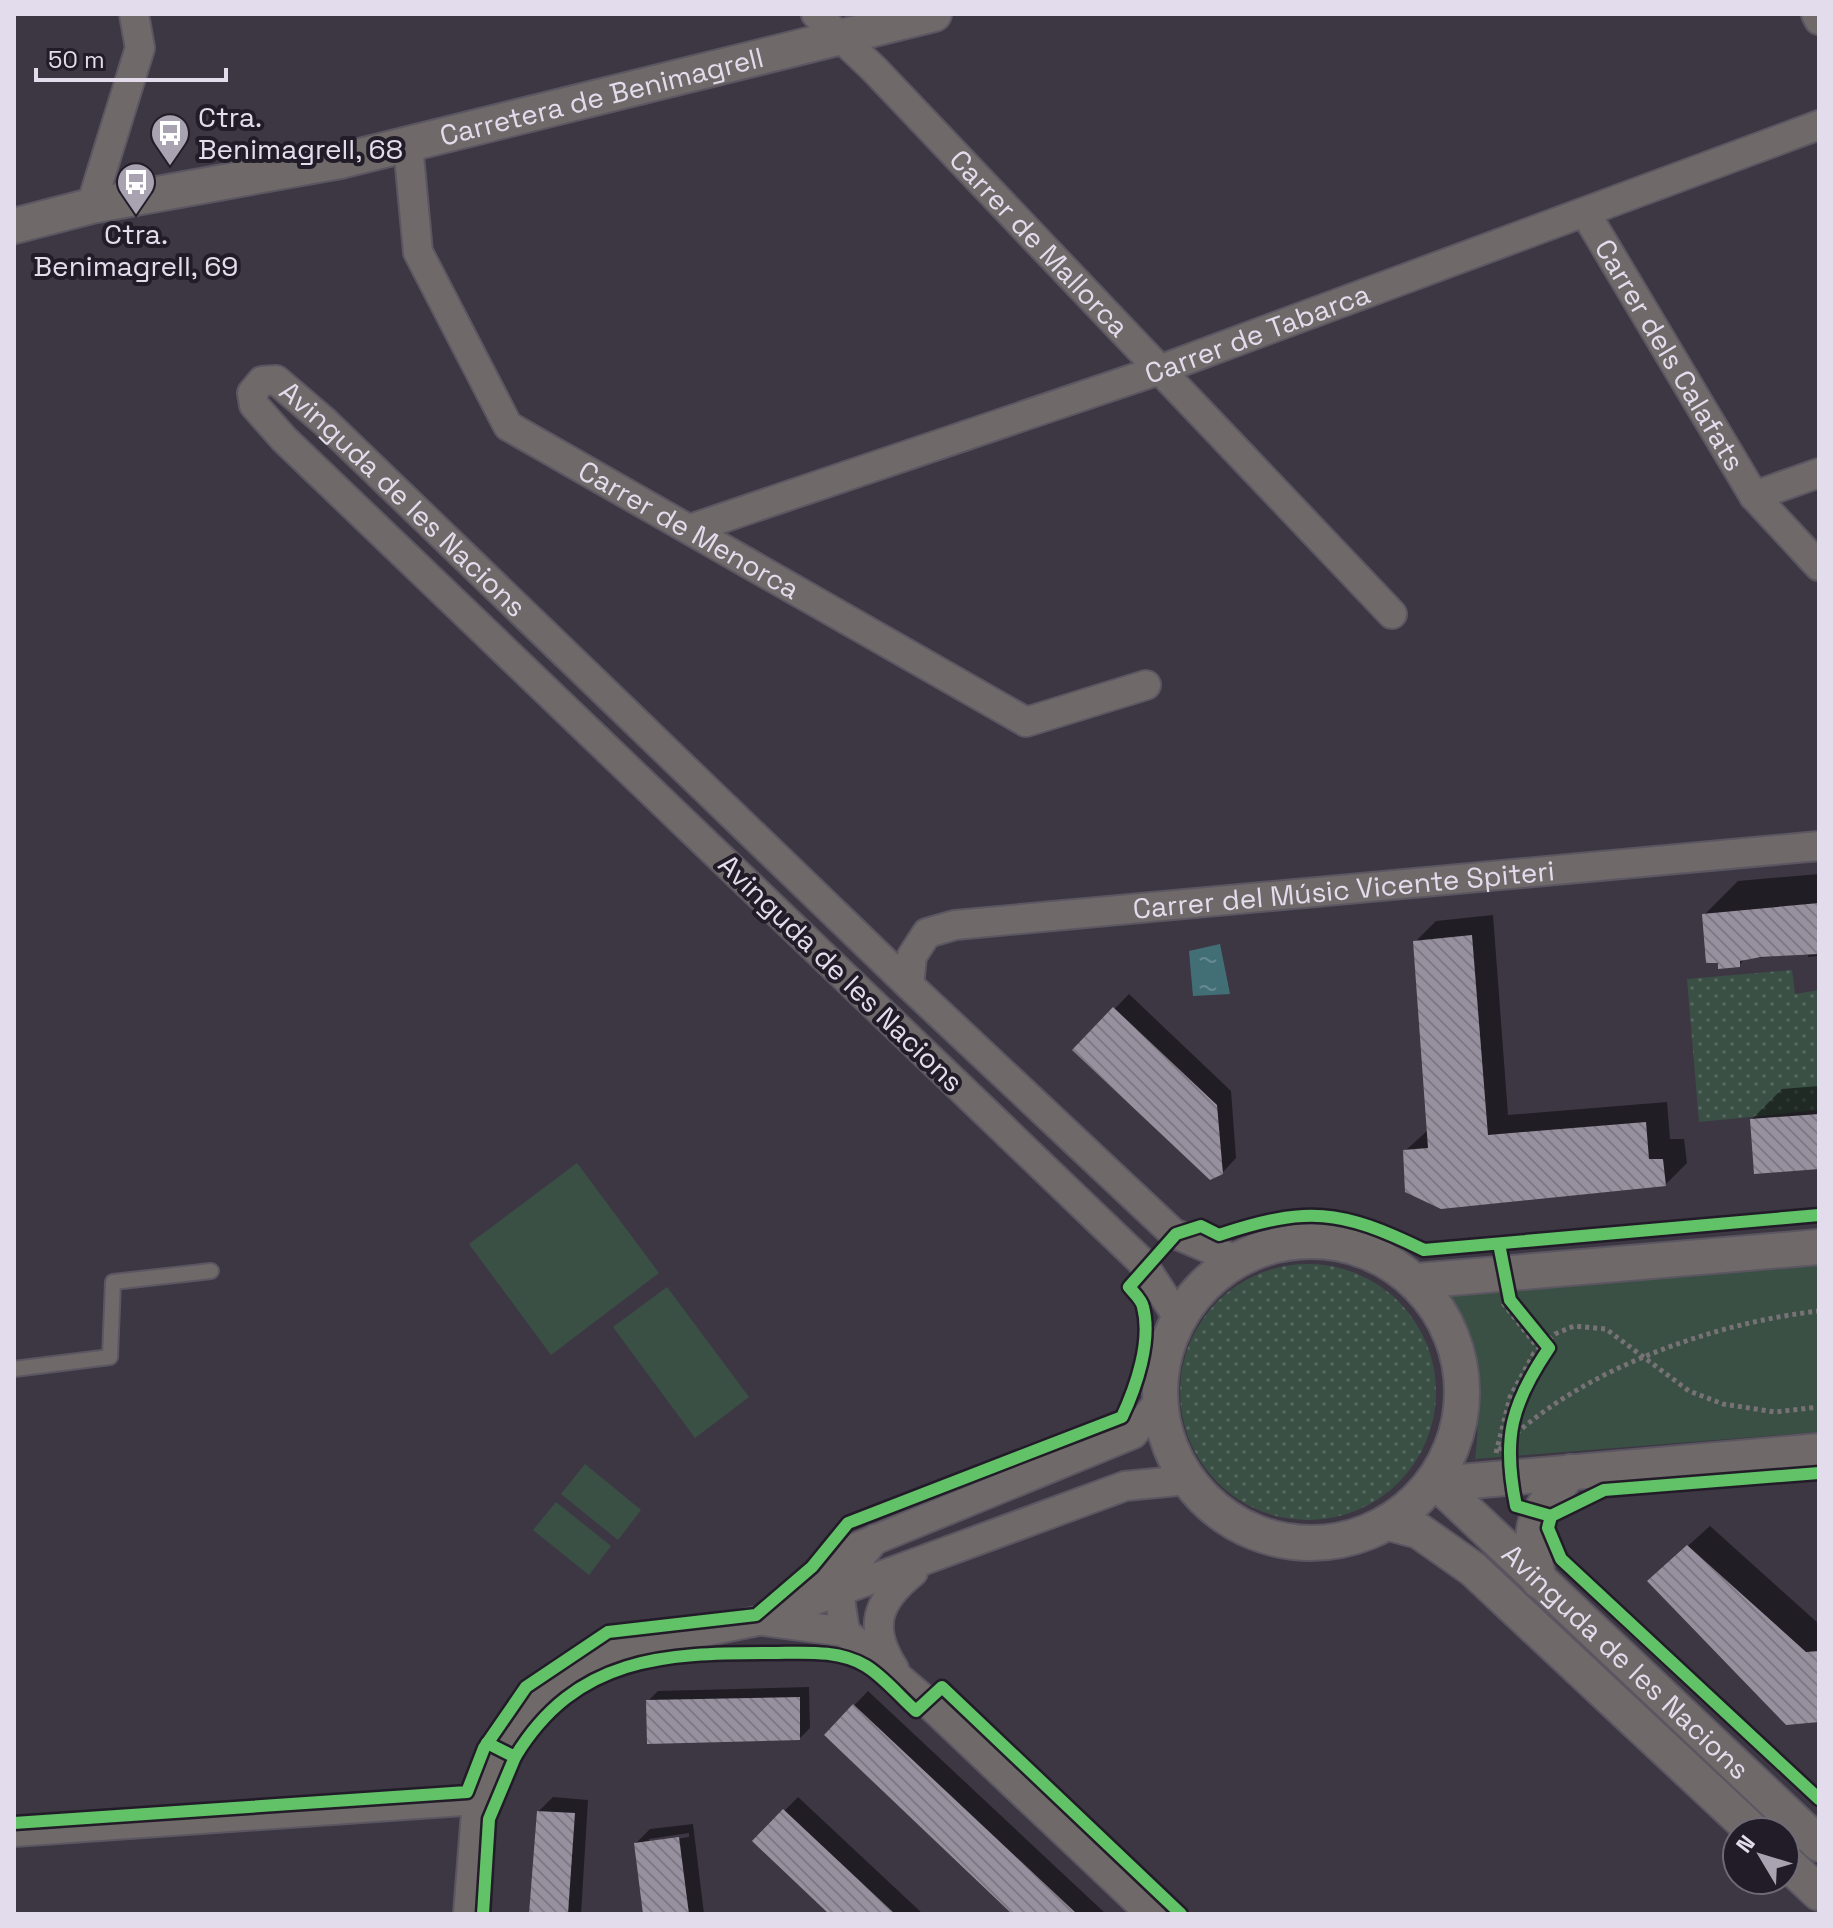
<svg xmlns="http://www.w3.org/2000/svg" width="1833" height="1928" font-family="'Space Grotesk',sans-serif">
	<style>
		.grass { fill: url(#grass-dots) }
		.park { fill: #3a5045 }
		.water { fill: url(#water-ripples) }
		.shadow { fill: #0007; fill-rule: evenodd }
		.building { fill: url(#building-back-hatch) }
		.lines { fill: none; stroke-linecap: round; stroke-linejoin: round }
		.service-casing { stroke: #5b5661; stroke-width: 18 }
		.minor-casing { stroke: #5b5661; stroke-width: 32 }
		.tertiary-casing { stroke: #5b5661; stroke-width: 38 }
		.path { stroke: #777275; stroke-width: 5; stroke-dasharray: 4 4; stroke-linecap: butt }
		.service { stroke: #6f6969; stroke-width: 14 }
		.minor { stroke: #6f6969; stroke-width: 28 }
		.tertiary { stroke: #6f6969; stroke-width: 34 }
		.cycleway-casing { stroke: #211c27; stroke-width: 17 }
		.cycleway { stroke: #61c268; stroke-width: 12 }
		.labels { text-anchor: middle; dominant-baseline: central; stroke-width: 8; stroke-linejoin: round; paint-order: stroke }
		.street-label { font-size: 28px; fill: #e3dcec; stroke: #211c27 }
		.poi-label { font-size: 28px; fill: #e3dcec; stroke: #211c27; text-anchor: start }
	</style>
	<defs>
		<pattern id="grass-dots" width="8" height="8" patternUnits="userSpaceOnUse" patternTransform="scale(2)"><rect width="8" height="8" fill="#3a5045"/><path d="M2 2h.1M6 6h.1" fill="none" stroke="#566960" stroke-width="1.8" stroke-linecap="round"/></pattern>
		<pattern id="water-ripples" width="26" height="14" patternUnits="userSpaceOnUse" patternTransform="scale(2)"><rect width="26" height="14" fill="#426f76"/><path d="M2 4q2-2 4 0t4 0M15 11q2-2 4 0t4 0" fill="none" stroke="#668a90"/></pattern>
		<pattern id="building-back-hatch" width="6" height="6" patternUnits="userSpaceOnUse" patternTransform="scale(2)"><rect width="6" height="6" fill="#97909e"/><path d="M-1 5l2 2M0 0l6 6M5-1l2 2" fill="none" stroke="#7e7984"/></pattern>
	</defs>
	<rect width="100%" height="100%" fill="#3d3744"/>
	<!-- grass -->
	<g class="grass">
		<polygon points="1792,970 1795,994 1819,990 1819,1110 1699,1122 1687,979"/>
		<circle cx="1308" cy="1392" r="128"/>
	</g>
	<!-- park -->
	<g class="park">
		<polygon points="577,1163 659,1273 551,1355 469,1244"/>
		<path d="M1819 1263V1432L1475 1459C1483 1401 1471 1347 1445 1295Z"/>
		<polygon points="667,1287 749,1397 695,1438 613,1327"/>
		<polygon points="585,1464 641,1510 618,1540 561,1494"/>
		<polygon points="556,1502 611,1546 589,1575 533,1530"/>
	</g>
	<!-- water -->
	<polygon class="water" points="1220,944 1230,994 1193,996 1189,951"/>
	<!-- shadow -->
	<g class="shadow">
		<polygon points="1819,874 1819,963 1817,956 1808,957 1808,953 1745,959 1739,965 1704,915 1738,881"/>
		<polygon points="1493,915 1508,1115 1667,1102 1670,1139 1684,1139 1687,1163 1666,1184 1405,1151 1428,1130 1415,942 1436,921"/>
		<polygon points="1129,994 1231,1091 1236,1158 1222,1173 1075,1050"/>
		<polygon points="1819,1086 1819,1167 1752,1119 1782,1089"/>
		<polygon points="1710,1526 1819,1624 1819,1720 1671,1561"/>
		<polygon points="809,1687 810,1728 800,1738 648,1701 658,1691"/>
		<polygon points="868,1691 1106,1914 1014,1914 826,1735"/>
		<polygon points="553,1797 588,1800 581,1914 531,1914 539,1811"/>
		<polygon points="798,1797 923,1914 832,1914 755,1841"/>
		<path d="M693 1824 704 1914H645L636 1843 650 1829ZM689 1833V1837L649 1843V1839Z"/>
	</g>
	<!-- building -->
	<g class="building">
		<polygon points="1819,903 1819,954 1761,957 1740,961 1740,967 1718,969 1718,963 1706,963 1702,914"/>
		<polygon points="1472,935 1488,1135 1646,1122 1649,1159 1663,1159 1666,1186 1441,1209 1405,1192 1403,1150 1428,1148 1413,941"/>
		<polygon points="1113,1007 1217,1105 1223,1174 1210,1180 1072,1050"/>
		<polygon points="1819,1114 1819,1169 1754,1174 1750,1119"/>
		<polygon points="1687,1545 1806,1652 1819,1651 1819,1722 1786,1725 1647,1581"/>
		<polygon points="800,1697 800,1740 647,1744 646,1700"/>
		<polygon points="853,1704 1077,1914 1012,1914 824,1735"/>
		<polygon points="783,1809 895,1914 829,1914 752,1841"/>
		<polygon points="537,1811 575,1813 568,1914 529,1914"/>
		<polygon points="679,1837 689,1914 643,1914 634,1843"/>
	</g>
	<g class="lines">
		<!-- service casing -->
		<g class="service-casing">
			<polyline id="service" points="14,1369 110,1357 113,1282 211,1271"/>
		</g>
		<!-- minor casing -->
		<g class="minor-casing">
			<g id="minor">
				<path id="s1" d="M816 14 874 69 1392 614"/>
				<polyline points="1816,14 1819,20"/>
				<path id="s2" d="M408 145 418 252 508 426 1026 722 1146 685"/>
				<polyline points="91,206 140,48 134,14"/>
				<path id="s3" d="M1586 214 1754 496 1819 566"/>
				<polyline points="1754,496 1819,473"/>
				<path id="s4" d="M690 529 1159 370 1819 125"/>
				<path id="s5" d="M909 985 912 956 927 933 955 925 1819 846"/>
				<path id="s6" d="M1179 1319 1141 1261 284 439 254 405 252 393 262 381 276 380 325 422 909 985 1173 1233 1236 1260"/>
				<polyline points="875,1539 852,1567 839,1593 845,1632 927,1702 1151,1914"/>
				<polyline points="791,1602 857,1547 1133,1434 1160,1400"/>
				<polyline points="763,1621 845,1632"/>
				<path d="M894 1669C867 1627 877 1601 913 1572"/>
				<polyline points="14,1832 477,1800"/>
				<polyline points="468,1914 477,1800 498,1748 532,1701 598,1653 758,1621 1125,1486 1187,1480"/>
			</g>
		</g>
		<!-- tertiary casing -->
		<g class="tertiary-casing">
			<g id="tertiary">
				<path id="s7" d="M14 226 91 206 340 161 934 14"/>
				<circle cx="1311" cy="1392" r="151"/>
				<polyline points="1416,1281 1819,1247"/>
				<polyline points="1438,1476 1460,1482 1819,1451"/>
				<path id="s8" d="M1434 1480 1819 1844"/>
				<polyline points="1389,1523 1419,1531 1473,1569 1754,1832"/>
				<path d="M1539 1581C1526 1522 1534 1518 1570 1472"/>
				<polyline points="1785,1861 1819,1893"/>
			</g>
		</g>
		<!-- path -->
		<g class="path">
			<polyline points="1503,1303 1538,1348"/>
			<path d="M1499 1450C1575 1371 1712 1323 1819 1311"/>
			<polyline points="1496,1453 1510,1397 1534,1353 1555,1334 1574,1326 1606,1329 1689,1391 1723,1404 1775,1412 1819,1407"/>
		</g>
		<!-- service -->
		<use href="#service" class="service"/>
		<!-- minor -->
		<use href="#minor" class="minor"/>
		<!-- tertiary -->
		<use href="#tertiary" class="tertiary"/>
		<!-- cycleway casing -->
		<g class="cycleway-casing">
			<g id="cycleway">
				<path d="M1499 1244 1510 1300 1549 1348C1511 1404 1502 1438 1516 1506L1551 1516"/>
				<polyline points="1819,1473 1604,1490 1551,1516 1548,1528 1561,1559 1819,1799"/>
				<path d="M487 1743 515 1757C576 1656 665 1653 771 1653 802 1653 838 1649 866 1666 884 1677 900 1697 916 1711L942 1687 1181 1914"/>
				<path d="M14 1823 467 1792 484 1748 526 1687 608 1632 756 1615 812 1567 848 1523 1122 1417C1136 1387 1152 1341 1143 1307 1142 1300 1133 1292 1129 1287L1176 1234 1201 1226 1219 1235C1307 1206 1340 1209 1424 1250L1819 1215"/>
				<polyline points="483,1914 489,1819 515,1757"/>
			</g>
		</g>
		<!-- cycleway -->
		<use href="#cycleway" class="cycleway"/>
	</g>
	<!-- icons -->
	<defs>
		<g id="bus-pin" transform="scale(2)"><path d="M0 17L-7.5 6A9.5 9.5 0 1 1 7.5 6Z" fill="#a9a2b1" stroke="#211c27"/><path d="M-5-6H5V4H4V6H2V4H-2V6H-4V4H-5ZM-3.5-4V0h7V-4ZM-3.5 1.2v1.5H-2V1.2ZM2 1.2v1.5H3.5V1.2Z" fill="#fff"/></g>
	</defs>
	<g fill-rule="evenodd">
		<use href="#bus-pin" x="170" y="133"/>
		<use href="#bus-pin" x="136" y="182"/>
	</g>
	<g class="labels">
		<!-- street labels -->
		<g class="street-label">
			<text stroke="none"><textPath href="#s7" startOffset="602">Carretera de Benimagrell</textPath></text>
			<text stroke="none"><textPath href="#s1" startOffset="320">Carrer de Mallorca</textPath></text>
			<text stroke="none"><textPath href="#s4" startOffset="600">Carrer de Tabarca</textPath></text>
			<text stroke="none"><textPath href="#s3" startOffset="164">Carrer dels Calafats</textPath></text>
			<text stroke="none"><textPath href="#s6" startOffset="1518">Avinguda de les Nacions</textPath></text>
			<text stroke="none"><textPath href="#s2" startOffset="512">Carrer de Menorca</textPath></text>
			<text stroke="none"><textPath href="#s5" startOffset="476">Carrer del Músic Vicente Spiteri</textPath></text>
			<text transform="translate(841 973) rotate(44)">Avinguda de les Nacions</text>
			<text stroke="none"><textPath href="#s8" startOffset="264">Avinguda de les Nacions</textPath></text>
		</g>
		<!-- poi labels -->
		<g class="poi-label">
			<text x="198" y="117">Ctra.<tspan x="198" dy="32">Benimagrell, 68</tspan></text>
			<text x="136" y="234" text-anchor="middle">Ctra.<tspan x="136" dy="32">Benimagrell, 69</tspan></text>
		</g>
	</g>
	<!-- border -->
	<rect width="1833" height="1928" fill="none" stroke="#e3dcec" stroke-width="32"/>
	<!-- north arrow -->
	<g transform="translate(1761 1856) rotate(308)"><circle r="38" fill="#211c27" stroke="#6f6976" stroke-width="2"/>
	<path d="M0-6L14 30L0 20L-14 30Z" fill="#a9a2b1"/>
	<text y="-12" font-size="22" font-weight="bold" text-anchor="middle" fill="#e3dcec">N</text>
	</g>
	<!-- scale -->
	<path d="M36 68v12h190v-12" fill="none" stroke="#e3dcec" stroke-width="4"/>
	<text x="48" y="68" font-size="24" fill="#e3dcec" stroke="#211c27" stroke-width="6" paint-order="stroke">50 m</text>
</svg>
